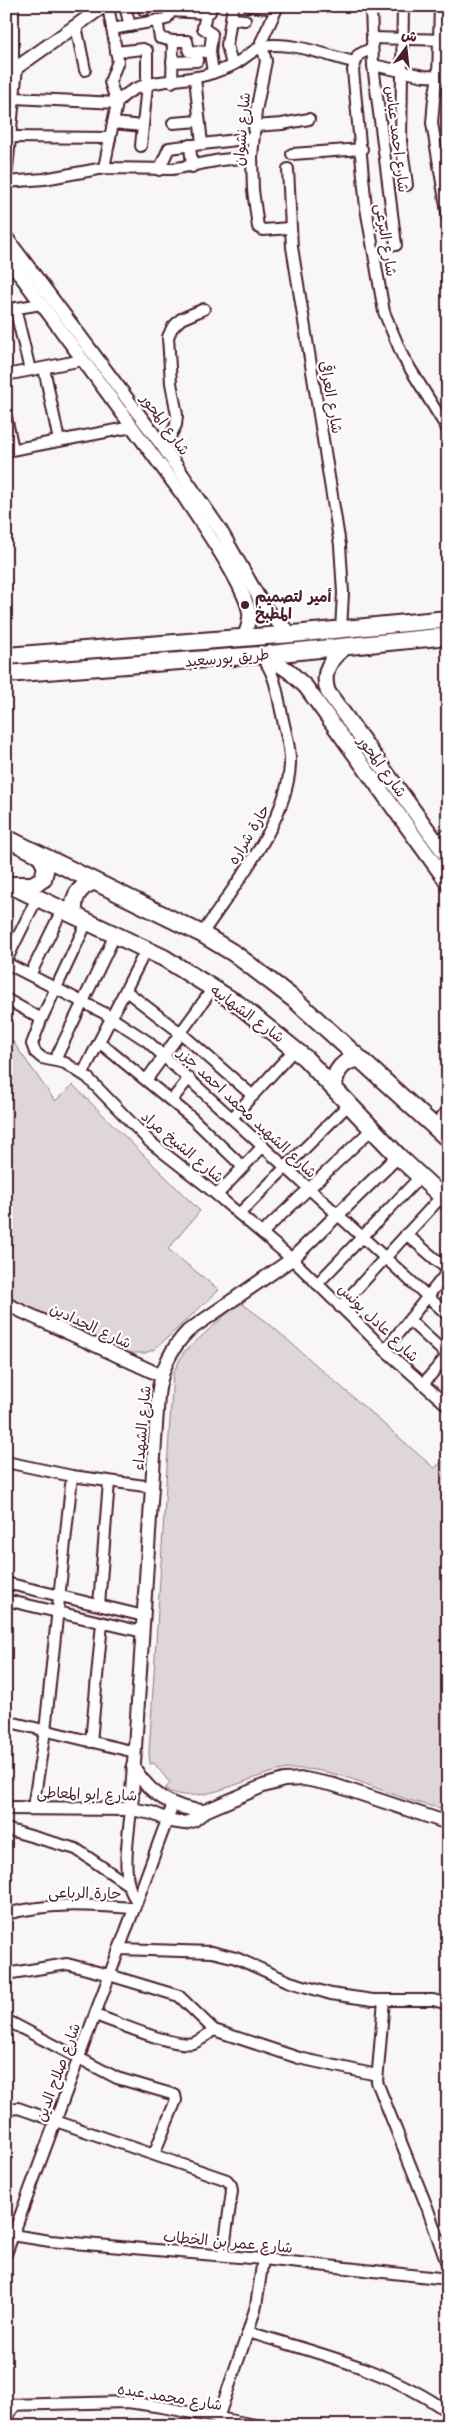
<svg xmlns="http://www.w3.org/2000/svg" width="454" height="2432" font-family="Mali,'Playpen Sans Arabic',sans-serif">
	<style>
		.green { fill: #ded6d9; stroke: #947a82 }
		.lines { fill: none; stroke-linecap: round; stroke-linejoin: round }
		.minor-casing { stroke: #4a1f2b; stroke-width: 14 }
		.tertiary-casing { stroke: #4a1f2b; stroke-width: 16 }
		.secondary-casing { stroke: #4a1f2b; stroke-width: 18 }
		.trunk-casing { stroke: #4a1f2b; stroke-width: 20 }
		.minor { stroke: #fff; stroke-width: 10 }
		.tertiary { stroke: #fff; stroke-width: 12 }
		.secondary { stroke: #fff; stroke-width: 14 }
		.trunk { stroke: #fff; stroke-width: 16 }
		.poi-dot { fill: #4a1f2b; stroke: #fff; stroke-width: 2 }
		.labels { text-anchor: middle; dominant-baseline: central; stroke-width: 4.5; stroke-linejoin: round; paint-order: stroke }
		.street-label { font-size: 15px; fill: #4a1f2b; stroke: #fff }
		.poi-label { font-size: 15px; font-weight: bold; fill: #4a1f2b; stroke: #fff; text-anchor: start }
	</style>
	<rect width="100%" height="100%" fill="#f8f6f7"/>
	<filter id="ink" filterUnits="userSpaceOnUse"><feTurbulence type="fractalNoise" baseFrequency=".02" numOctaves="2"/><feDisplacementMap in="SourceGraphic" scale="10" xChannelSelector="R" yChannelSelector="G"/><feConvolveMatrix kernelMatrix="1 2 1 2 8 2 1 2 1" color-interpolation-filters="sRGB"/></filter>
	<g filter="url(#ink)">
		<!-- green -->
		<g class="green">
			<polygon points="6,1032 55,1101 73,1085 200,1211 168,1249 219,1290 155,1349 145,1353 128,1353 6,1300"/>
			<path d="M240 1302 267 1322 434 1468 448 1458V1809C394 1803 344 1765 289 1769 250 1773 200 1810 165 1789L170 1783 154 1763 150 1764 149 1753 173 1373 184 1352Z"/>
		</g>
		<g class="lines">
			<!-- minor casing -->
			<g class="minor-casing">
				<g id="minor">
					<polyline points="13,6 13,70"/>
					<polyline points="125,6 130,26"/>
					<polyline points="143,6 144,10"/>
					<polyline points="211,6 210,12 206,14 203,28 212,34 210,52 213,73"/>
					<polyline points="249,6 277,9"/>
					<polyline points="278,6 261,42 266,61 256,111 252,157 253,190 258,227 263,230 290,228"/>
					<polyline points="371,6 373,65 396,245"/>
					<polyline points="403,6 401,141 407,185"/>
					<polyline points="440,6 438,77 434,99 432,123 448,218"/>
					<polyline points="169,11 207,13"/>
					<polyline points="233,19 245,20"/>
					<polyline points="157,20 160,38 173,41 172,82"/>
					<polyline points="76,26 85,70"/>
					<polyline points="112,29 166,19 169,15 169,6"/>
					<polyline points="372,38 448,40"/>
					<polyline points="173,41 187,41 189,51 210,52"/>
					<polyline points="372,48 358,55 353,70 366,208 384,312 403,357 448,430"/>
					<polyline points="116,52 143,49 147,51 147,85 141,146"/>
					<polyline points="172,62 197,61 198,52"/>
					<polyline points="232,65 227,45 233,6"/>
					<polyline points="373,65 424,76 448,77"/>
					<polyline points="195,78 202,144"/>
					<path d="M14 98 117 103C137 77 177 83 206 75 216 72 226 69 235 64 247 57 257 45 272 45 299 44 328 56 354 62"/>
					<polyline points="113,123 143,126"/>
					<polyline points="173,123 199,121"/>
					<polyline points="254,126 282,124 309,119"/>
					<polyline points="10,137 110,138"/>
					<polyline points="190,145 192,167"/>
					<polyline points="292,154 362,149"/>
					<polyline points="104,168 117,103 110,82 118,61 108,6"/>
					<polyline points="288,169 292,247 340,545 343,593 341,630"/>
					<polyline points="159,170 169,148 253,138"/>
					<polyline points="6,179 17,67"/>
					<polyline points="6,182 44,179 104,168 172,169 221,160 252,157"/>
					<polyline points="15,308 30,370"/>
					<polyline points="6,310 41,304"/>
					<polyline points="44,368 59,441"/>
					<polyline points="6,375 83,360"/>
					<polyline points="6,417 13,449"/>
					<polyline points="164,448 176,425 177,415 171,383 168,337 172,328 181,319 204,309"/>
					<polyline points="6,451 132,427"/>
					<polyline points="436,842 448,834"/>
					<path d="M202 934C233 887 288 821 290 764 291 747 285 732 282 715 277 693 276 674 261 656"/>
					<polyline points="6,961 37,898"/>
					<polyline points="6,963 104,1013 147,1041 448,1315"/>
					<polyline points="30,975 62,910"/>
					<polyline points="126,991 182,1034 253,1096"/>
					<polyline points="6,999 40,1018 40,1023 32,1044 35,1052 42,1058 65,1063 87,1077 150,1142 205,1185 292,1259 385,1350 448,1406"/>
					<polyline points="41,1020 87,922"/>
					<polyline points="99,1042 192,1118 243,1167"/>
					<polyline points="55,1060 115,935"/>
					<polyline points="83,1073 146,950"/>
					<polyline points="147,1079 214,987"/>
					<polyline points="172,1100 189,1078"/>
					<polyline points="232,1118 295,1049"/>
					<polyline points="434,1125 448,1110"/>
					<polyline points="217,1195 263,1146"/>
					<polyline points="239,1214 349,1104"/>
					<polyline points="262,1233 372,1129"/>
					<polyline points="406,1234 448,1270"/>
					<polyline points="317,1284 420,1177"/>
					<polyline points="340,1307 441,1197"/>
					<polyline points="409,1320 447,1355"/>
					<polyline points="385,1350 448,1271"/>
					<polyline points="423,1384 448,1355"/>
					<polyline points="6,1462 72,1476 152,1487"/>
					<polyline points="6,1583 144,1616"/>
					<polyline points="6,1600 143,1632"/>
					<polyline points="99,1605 109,1482"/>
					<polyline points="6,1721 135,1752"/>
					<polyline points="91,1742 102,1623"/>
					<polyline points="33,1808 45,1731 72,1476"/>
					<path d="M131 1809C129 1835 119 1881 137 1901"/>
					<polyline points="6,1829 76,1849 127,1884"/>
					<path d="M6 1914C54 1902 86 1905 134 1908"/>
					<polyline points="119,1949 212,1952 236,1958 290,1982 331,1994 373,2000 433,2000 448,2004"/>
					<polyline points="6,1974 67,1964 109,1975 179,1996 214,2030 299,2058 377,2075"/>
					<polyline points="384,2000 377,2082 427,2207 448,2267"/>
					<path d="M95 2015C116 2022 174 2048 193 2043 201 2041 207 2034 214 2030"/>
					<polyline points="6,2020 117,2078 175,2095 176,2100 154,2154"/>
					<polyline points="6,2115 10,2109 18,2108 227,2180 231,2185 232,2191 223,2255"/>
					<polyline points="6,2234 50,2241 263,2259 448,2279"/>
					<polyline points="6,2254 173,1804"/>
					<path d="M248 2332C316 2353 390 2370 448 2412"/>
					<polyline points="6,2405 128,2402 162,2407 260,2426"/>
					<polyline points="6,2417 15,2406"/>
					<polyline points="218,2418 248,2332 256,2306 263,2259"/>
				</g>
			</g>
			<!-- tertiary casing -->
			<g class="tertiary-casing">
				<g id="tertiary">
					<polyline points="6,75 104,6"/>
					<polyline points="6,237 164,448 221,531 263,605 276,621 293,634"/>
					<path d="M6 256 184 497C200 522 244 584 249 612 250 621 247 630 243 638"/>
					<polyline points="6,1304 162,1376"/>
					<path d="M133 1766C148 1793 174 1810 205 1811"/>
					<polyline points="6,1808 131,1809 152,1813 171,1821 185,1823 194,1820 205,1811 263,1786 284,1780 305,1779 334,1785 448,1823"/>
					<path d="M131 1809 158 1395C161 1370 170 1349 188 1331L292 1259 398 1156"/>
				</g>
			</g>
			<!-- secondary casing -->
			<g class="secondary-casing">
				<g id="secondary">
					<path d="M346 647C330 658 321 673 328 692L448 858"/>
					<polyline points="264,654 289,671 306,687 448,883"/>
				</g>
			</g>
			<!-- trunk casing -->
			<g class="trunk-casing">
				<g id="trunk">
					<polyline points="6,656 293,634 448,619"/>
					<polyline points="6,674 260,655 448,636"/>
					<polyline points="6,838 202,934 235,954 295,1000 448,1139"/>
					<polyline points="6,883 164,958 238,1004 305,1058 398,1156 448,1202"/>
					<polyline points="14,885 32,885 43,879 46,867 40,855"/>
					<path d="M76 916C70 901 78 887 93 882"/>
					<path d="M334 1087C334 1071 344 1059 360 1059"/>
				</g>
			</g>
			<!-- minor -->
			<use href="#minor" class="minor"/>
			<!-- tertiary -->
			<use href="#tertiary" class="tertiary"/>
			<!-- secondary -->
			<use href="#secondary" class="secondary"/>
			<!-- trunk -->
			<use href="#trunk" class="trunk"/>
		</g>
	</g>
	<!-- markers -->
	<circle class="poi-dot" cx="245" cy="605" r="5"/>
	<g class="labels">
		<!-- street labels -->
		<g class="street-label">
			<text transform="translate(241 129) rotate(-85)">شارع نشوان</text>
			<text transform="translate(398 139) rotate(83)">شارع احمد عباس</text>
			<text transform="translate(387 240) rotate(81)">شارع البرعى</text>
			<text transform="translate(332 397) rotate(80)">شارع العراقى</text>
			<text transform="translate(166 424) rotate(54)">شارع المحور</text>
			<text transform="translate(227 657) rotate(-5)">طريق بورسعيد</text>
			<text transform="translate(383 766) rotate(54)">شارع المحور</text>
			<text transform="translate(248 834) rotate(-59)">حارة شراره</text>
			<text transform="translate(248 1013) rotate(36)">شارع الشهابيه</text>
			<text transform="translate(248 1112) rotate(43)">شارع الشهيد محمد احمد جزر</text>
			<text transform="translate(183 1146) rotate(40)">شارع الشيخ مراد</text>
			<text transform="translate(379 1322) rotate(44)">شارع عادل يونس</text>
			<text transform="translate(91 1325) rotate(25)">شارع الحدادين</text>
			<text transform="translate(141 1428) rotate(-85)">شارع الشهداء</text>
			<text transform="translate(87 1793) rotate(2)">شارع ابو المعاطى</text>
			<text transform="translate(85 1892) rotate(1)">حارة الرباعى</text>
			<text transform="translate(57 2072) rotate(-70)">شارع صلاح الدين</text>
			<text transform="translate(228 2241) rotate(5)">شارع عمر بن الخطاب</text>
			<text transform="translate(170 2396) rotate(9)">شارع محمد عبده</text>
		</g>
		<!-- poi labels -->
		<g class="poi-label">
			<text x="255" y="596">أمير لتصميم<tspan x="255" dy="17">المطبخ</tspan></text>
		</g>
	</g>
	<!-- margin -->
	<rect width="454" height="2432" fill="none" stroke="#fff" stroke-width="25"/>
	<rect x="12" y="12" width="429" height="2407" fill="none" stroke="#4a1f2b" stroke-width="2" filter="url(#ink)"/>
	<!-- north arrow -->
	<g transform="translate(406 48) rotate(15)" stroke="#ffffff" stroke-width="4" paint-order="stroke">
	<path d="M0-4L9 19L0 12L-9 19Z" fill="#4a1f2b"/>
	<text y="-8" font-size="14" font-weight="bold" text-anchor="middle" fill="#4a1f2b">ش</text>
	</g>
</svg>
